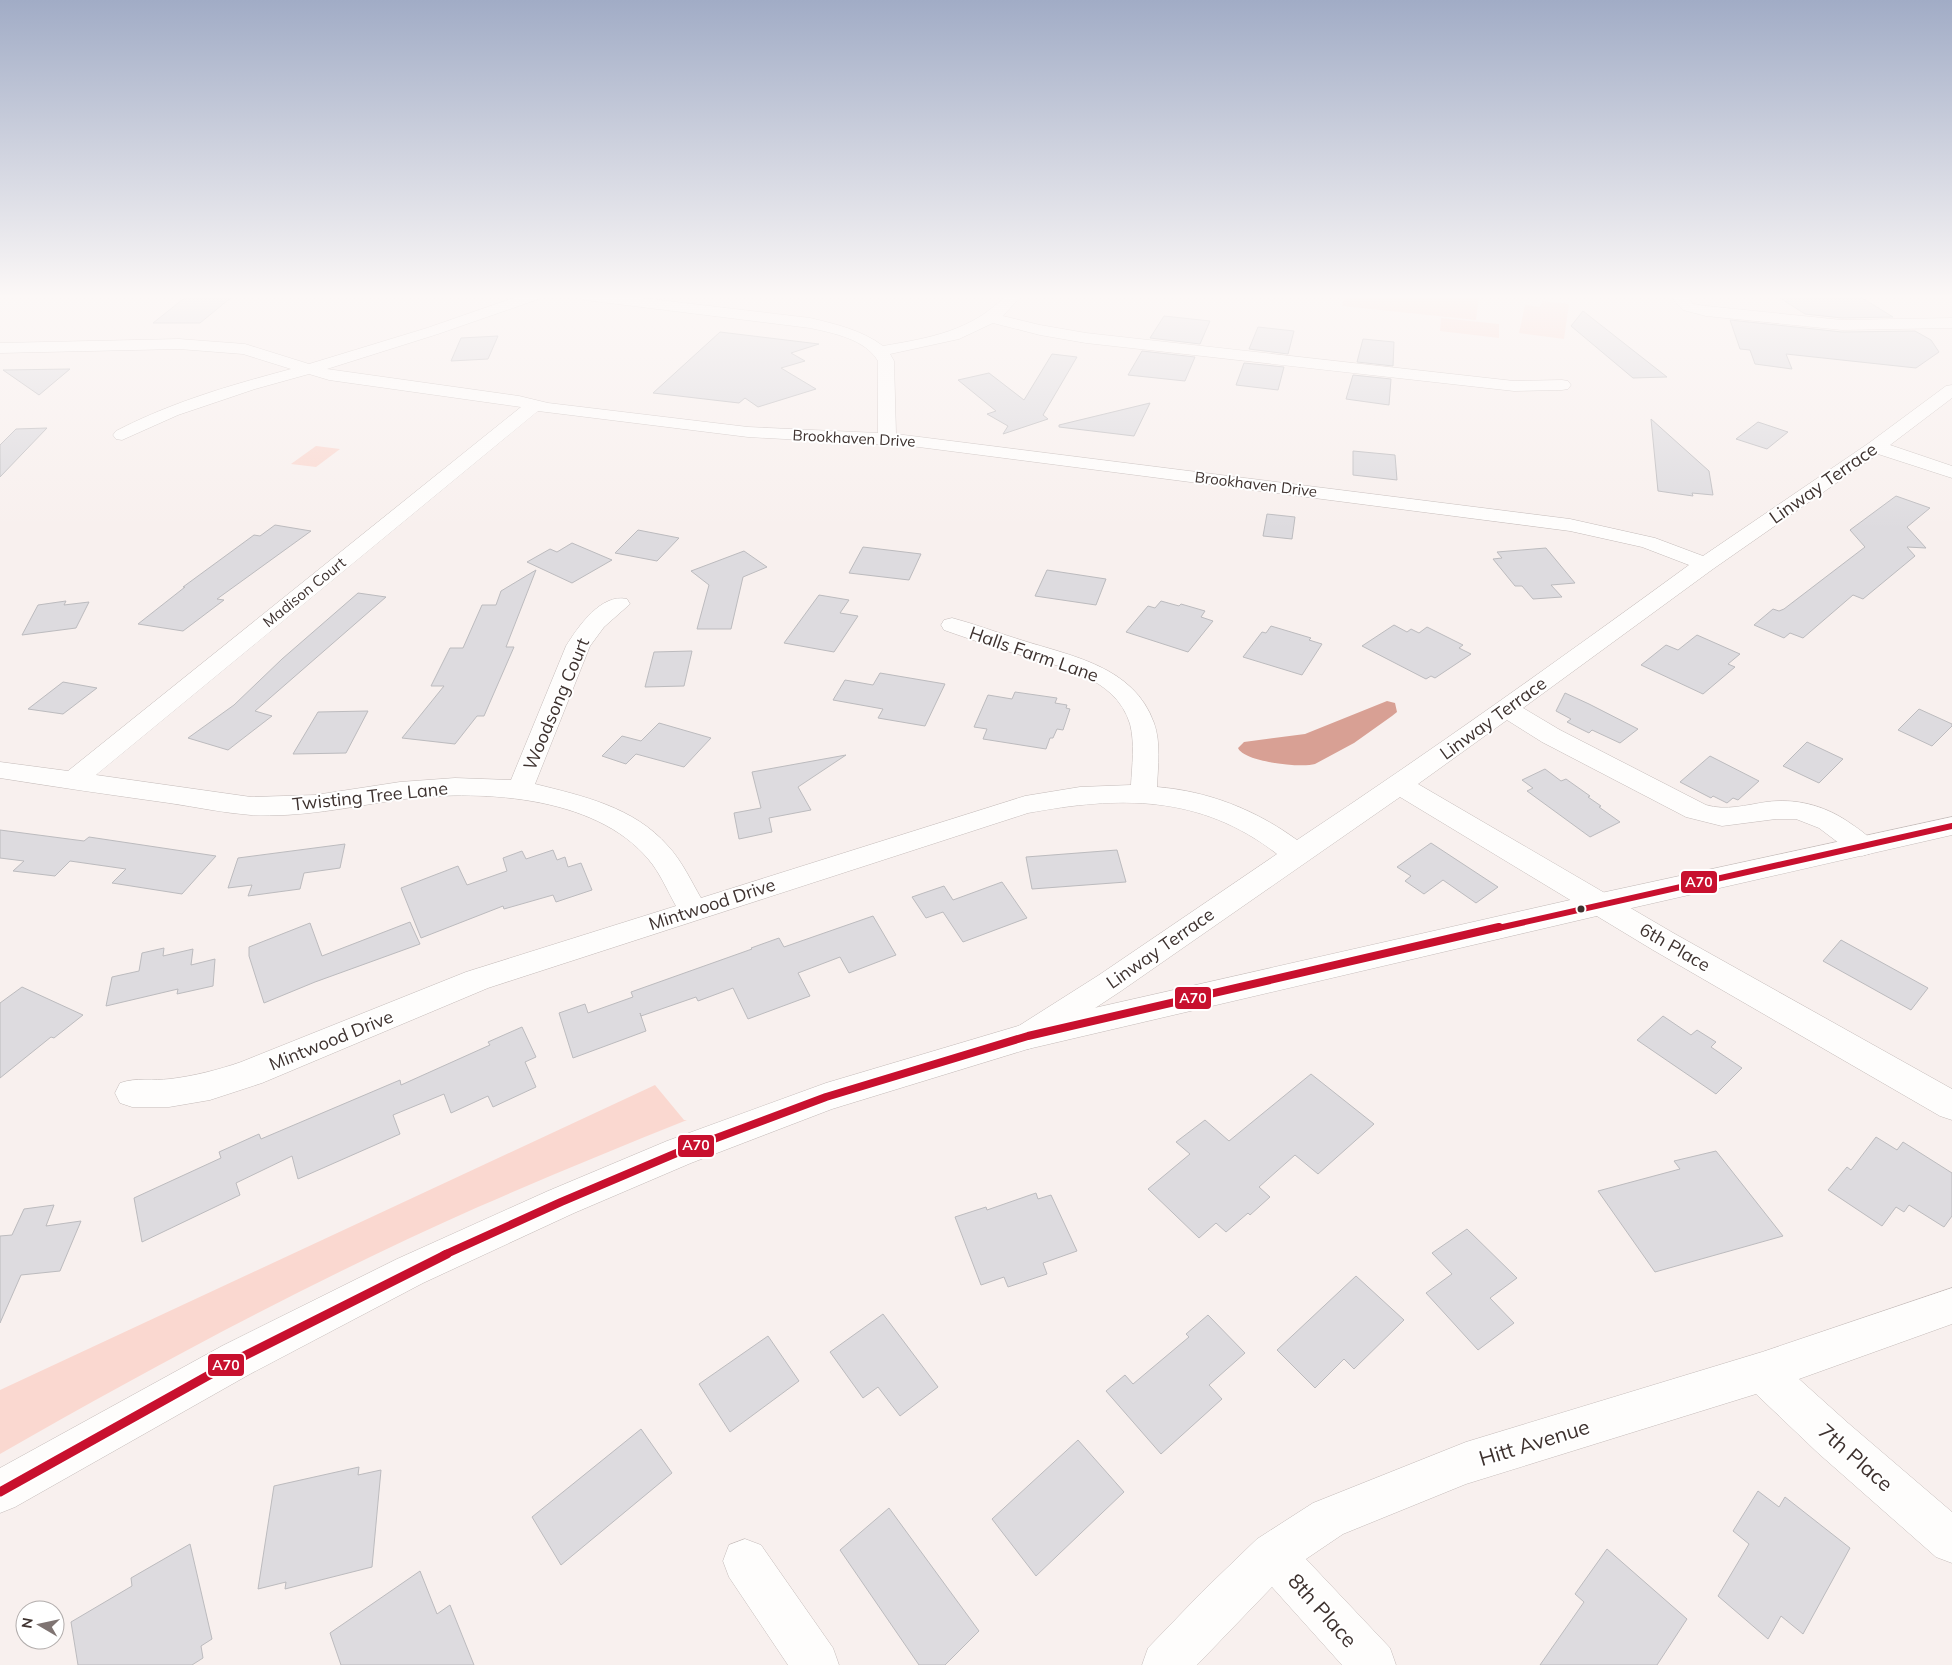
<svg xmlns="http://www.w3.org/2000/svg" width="1952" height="1665" font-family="Mulish,sans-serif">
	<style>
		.green { fill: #fad8d0 }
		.water { fill: #d8a094 }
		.building { fill: #dddbdf; stroke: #bcbbbe }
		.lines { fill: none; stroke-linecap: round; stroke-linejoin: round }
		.minor-casing { stroke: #c4bbb9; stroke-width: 1 }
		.major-casing { stroke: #c4bbb9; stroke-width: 1 }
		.minor { fill: #fefdfc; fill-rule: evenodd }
		.major { fill: #fefdfc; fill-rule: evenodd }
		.bus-1-far2-casing { stroke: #fff; stroke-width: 10 }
		.bus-1-far1-casing { stroke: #fff; stroke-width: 11 }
		.bus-1-casing { stroke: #fff; stroke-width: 13 }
		.bus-1-far2 { stroke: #c8102e; stroke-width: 6 }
		.bus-1-far1 { stroke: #c8102e; stroke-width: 8 }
		.bus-1 { stroke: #c8102e; stroke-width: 9 }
		.bus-dot { fill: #3e322f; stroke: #fff; stroke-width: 2 }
		.labels { text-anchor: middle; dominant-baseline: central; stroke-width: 4; stroke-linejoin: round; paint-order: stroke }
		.far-street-label { font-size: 15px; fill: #3e322f; stroke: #fff }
		.street-label { font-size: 18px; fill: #3e322f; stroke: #fff }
		.near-street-label { font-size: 21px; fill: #3e322f; stroke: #fff }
		.line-badge { stroke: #fff; stroke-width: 2 }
		.badge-label { font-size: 14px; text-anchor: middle; font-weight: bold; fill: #fff }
	</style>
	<rect width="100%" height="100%" fill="#f8f0ee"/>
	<!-- green -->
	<g class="green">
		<polygon points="1345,296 1479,296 1476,320 1342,306"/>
		<polygon points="1542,301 1569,304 1564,339 1519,333 1525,305 1540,307"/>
		<polygon points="1441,318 1499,324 1499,338 1440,331"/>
		<polygon points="316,446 340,449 316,467 291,464"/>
		<path d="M655 1085 684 1120H687C617 1148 547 1177 478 1207 314 1280 155 1365 0 1454V1390Z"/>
	</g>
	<!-- water -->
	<path class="water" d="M1387 701 1395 703 1397 712 1392 716 1354 743 1315 764C1301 768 1244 762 1238 748L1244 742 1305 734Z"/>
	<!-- building -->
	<g class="building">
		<polygon points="187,296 233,296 200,323 153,323"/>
		<polygon points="1777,296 1859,296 1893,317 1842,318 1805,314"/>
		<polygon points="1583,311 1667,377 1633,378 1571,326"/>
		<polygon points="1164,316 1210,321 1200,344 1150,338"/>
		<polygon points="1730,320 1842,332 1915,331 1931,340 1939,352 1916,368 1786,354 1792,369 1755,364 1750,350 1740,349"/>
		<polygon points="1258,327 1294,331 1288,354 1249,349"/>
		<polygon points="720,332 819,344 791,353 805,361 781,368 816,389 758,407 745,398 739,403 653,393"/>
		<polygon points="498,336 488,359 451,361 461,338"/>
		<polygon points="1363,339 1394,342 1393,366 1357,362"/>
		<polygon points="1142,351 1195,357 1185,381 1128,375"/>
		<polygon points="1052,354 1077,357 1043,415 1048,419 1003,434 1008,426 987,414 996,411 958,380 989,373 1024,400"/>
		<polygon points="1244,363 1284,367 1278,390 1236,385"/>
		<polygon points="70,369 39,395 3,370"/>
		<polygon points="1353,375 1391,379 1389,405 1346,399"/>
		<polygon points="1150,403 1134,436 1059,427 1059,425"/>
		<polygon points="1651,419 1709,471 1713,495 1692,493 1693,496 1658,491"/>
		<polygon points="1758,422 1788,432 1767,449 1736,439"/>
		<polygon points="47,428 0,477 0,445 16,429"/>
		<polygon points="1353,451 1395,455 1397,480 1353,475"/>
		<polygon points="1896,496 1930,508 1907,527 1926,548 1907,547 1915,556 1863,599 1853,595 1803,638 1790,633 1784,638 1754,625 1773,609 1779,611 1784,609 1865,547 1850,530"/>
		<polygon points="1267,514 1295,517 1292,539 1263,536"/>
		<polygon points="275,525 311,531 217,599 224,600 183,631 138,624 185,587 183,587 254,535 260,536"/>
		<polygon points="638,530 679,538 657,561 615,553"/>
		<polygon points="572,543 612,560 572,583 527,562 550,549 557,552"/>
		<polygon points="863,547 921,554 909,580 849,573"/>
		<polygon points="1546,548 1575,583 1551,585 1562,597 1533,599 1522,586 1515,586 1493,559 1502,558 1497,552"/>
		<polygon points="744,551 767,567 743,577 731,629 697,629 709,585 691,571"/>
		<polygon points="536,570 506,647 514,647 484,716 477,716 455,744 402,738 444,686 431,686 450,648 463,648 482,605 496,605 501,591"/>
		<polygon points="1047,570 1106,579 1096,605 1035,596"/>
		<polygon points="358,593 386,597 255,711 272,716 228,750 188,738 234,705 282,659"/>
		<polygon points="819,595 849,600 840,613 858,616 834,652 784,643"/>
		<polygon points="66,601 64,605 89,602 76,628 22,635 38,605"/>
		<polygon points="1161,601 1179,606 1181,604 1205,611 1201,617 1213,621 1188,652 1126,632 1148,606 1155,608"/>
		<polygon points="1394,625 1407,632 1411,629 1419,633 1427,627 1463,645 1459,648 1471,654 1435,678 1431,676 1426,679 1362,646"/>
		<polygon points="1271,626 1311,638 1309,640 1322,644 1302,675 1243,657 1262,632 1266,633"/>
		<polygon points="1697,635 1740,654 1728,664 1735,667 1703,694 1641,665 1666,645 1678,650"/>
		<polygon points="692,651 684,686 645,687 654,652"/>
		<polygon points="880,673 945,684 925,726 878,718 883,709 833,700 845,680 873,685"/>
		<polygon points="63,682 97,688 63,714 28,709"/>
		<polygon points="1015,692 1057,698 1055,703 1067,705 1066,708 1070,709 1063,730 1057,729 1053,738 1050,738 1046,749 983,739 987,729 974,727 988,695 1012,699"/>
		<polygon points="1565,693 1589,704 1638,729 1620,743 1592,730 1589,733 1567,722 1571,719 1556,711"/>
		<polygon points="1919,709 1952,724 1952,726 1932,746 1898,730"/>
		<polygon points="368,711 346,753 293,754 318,712"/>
		<polygon points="659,723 711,738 684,767 636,754 626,764 602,756 622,736 641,741"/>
		<polygon points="1807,742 1843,759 1819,783 1783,766"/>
		<polygon points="846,755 798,787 811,810 769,818 772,832 739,839 734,813 761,808 752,772"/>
		<polygon points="1710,756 1759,781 1738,800 1733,798 1727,803 1713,796 1711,798 1680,782"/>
		<polygon points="1545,769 1561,781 1566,779 1590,796 1588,797 1601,806 1599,807 1620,822 1590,837 1527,791 1533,788 1522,780"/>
		<polygon points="0,830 84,841 89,837 216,856 182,894 112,883 126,869 70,861 55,876 13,871 24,861 0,858"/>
		<polygon points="1431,843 1498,887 1476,903 1443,880 1424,894 1405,881 1411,876 1397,867"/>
		<polygon points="345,844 340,868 304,873 300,889 248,896 252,885 228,888 238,858"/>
		<polygon points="553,850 557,860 565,857 568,867 581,863 592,890 556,902 553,895 504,909 503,906 421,938 401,888 458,866 467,885 507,871 503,858 522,851 526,859"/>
		<polygon points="1117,850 1126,882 1032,889 1026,857"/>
		<polygon points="1002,882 1027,918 963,942 943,912 926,918 912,897 944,886 953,900"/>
		<polygon points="873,916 896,955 849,973 840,957 798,973 810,996 748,1019 733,988 698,1001 696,997 641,1016 640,1013 646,1031 573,1058 559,1013 585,1004 588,1013 633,997 631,992 752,949 751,948 779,938 784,947"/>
		<polygon points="410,922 420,944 315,982 264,1003 249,956 249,947 310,923 322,956"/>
		<polygon points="1841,940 1928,988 1911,1010 1823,961"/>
		<polygon points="164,948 163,956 193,949 191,965 215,959 213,986 177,994 178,989 106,1006 112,977 139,971 142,953"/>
		<polygon points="22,987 83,1015 54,1038 51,1037 0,1078 0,1003"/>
		<polygon points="1663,1016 1691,1035 1697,1030 1716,1042 1711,1047 1742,1068 1716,1094 1637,1040"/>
		<polygon points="522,1027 536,1057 525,1062 536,1087 493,1107 488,1096 451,1113 444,1094 393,1115 400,1134 298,1179 292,1156 236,1183 240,1195 142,1242 134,1198 221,1158 219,1152 259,1134 261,1139 400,1080 401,1085 490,1045 488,1042"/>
		<polygon points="1311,1074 1374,1124 1318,1174 1295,1155 1259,1187 1270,1197 1250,1215 1248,1213 1226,1232 1216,1223 1199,1238 1148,1189 1190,1154 1176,1142 1205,1120 1229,1141"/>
		<polygon points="1876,1137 1897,1150 1903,1142 1952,1173 1952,1216 1944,1227 1909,1205 1904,1212 1896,1207 1882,1226 1828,1190 1847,1167 1851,1170"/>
		<polygon points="1716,1151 1783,1236 1655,1272 1598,1191 1680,1169 1674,1161"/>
		<polygon points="1036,1193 1038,1199 1051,1195 1077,1251 1043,1263 1047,1274 1008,1287 1004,1277 981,1285 955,1217 986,1207 987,1210"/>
		<polygon points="54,1205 46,1226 81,1221 60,1271 21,1275 0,1323 0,1236 12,1235 24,1209"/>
		<polygon points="1467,1229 1517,1278 1490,1298 1514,1323 1478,1350 1426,1293 1452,1274 1432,1253"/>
		<polygon points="1356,1276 1404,1320 1354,1369 1344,1359 1315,1388 1277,1350"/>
		<polygon points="883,1314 938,1387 900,1416 878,1387 863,1398 830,1352"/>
		<polygon points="1208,1315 1245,1353 1209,1385 1222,1399 1161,1454 1106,1391 1125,1375 1133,1384 1189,1337 1186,1334"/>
		<polygon points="768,1336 799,1381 730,1432 699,1384"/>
		<polygon points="641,1429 672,1473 561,1565 532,1517"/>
		<polygon points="1078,1440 1124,1492 1036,1576 992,1519"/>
		<polygon points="359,1467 358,1475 381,1470 372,1567 285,1589 286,1582 258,1589 274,1486"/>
		<polygon points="1758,1491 1779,1507 1785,1497 1850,1548 1803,1634 1781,1616 1768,1639 1718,1596 1749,1544 1733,1531"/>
		<polygon points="889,1508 979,1631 945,1665 919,1665 840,1550"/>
		<polygon points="190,1544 212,1639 201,1646 203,1658 192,1665 78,1665 71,1622 132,1586 131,1578"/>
		<polygon points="1607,1549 1687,1619 1657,1665 1540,1665 1584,1602 1575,1594"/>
		<polygon points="420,1571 437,1614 450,1605 474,1665 341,1665 330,1633"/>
	</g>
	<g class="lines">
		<!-- minor casing -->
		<g class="minor-casing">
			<g id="minor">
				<path d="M519 296H541L539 299 438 334 327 369 519 396 548 403 748 427 878 433V361C865 339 833 333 810 328L585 300 578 296H626L810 318C835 324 862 330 883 346 929 338 972 331 1005 296H1021L1003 316 1040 325 1086 333 1514 381 1562 380 1568 381 1571 385 1568 389 1562 390 1514 391 1086 343 1040 335 993 323 959 339 890 354 894 361 896 434 1570 519 1655 538 1703 556 1869 443 1946 386 1952 385V398L1890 445 1952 466V478L1878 454 1713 569 1523 708 1560 730 1706 805C1726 811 1746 805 1766 802 1795 798 1823 805 1847 821 1857 828 1869 835 1876 846L1872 853 1862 856 1852 853 1819 828 1796 819H1776L1722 826 1686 817 1542 742 1507 720 1418 784 1675 934 1952 1089V1120L1940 1116 1653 950 1400 797 1121 991 1039 1045 1028 1049 1017 1045 1012 1036 1017 1027 1099 975 1277 854C1200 794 1119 796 1028 813L488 988 262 1083 210 1100 169 1107H132L120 1103 115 1093 120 1083C137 1077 153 1081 170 1079 194 1076 218 1070 241 1062L466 972 676 906C667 890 660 873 649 860 595 794 475 789 397 800 349 807 300 818 251 815 224 813 196 807 169 803 112 795 56 787 0 778V762L68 771 521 407 329 380 309 374 255 389 178 415 122 440 116 439 113 435 116 431C172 402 231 385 291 369L243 354 179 349 0 353V343L179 339 245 344 309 364 427 328ZM538 411 748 437 911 446 1570 531 1642 547 1689 565C1560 659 1430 752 1297 840 1256 810 1208 791 1157 787 1158 766 1161 742 1154 723 1134 666 1071 656 1021 640 998 633 975 624 952 618L944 620 941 625 944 630C967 638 990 646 1013 653 1055 665 1116 676 1130 724 1135 743 1132 766 1131 785L1080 787 1025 796 701 898C691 881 682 861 668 846 634 807 583 796 535 784L590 646 604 627 630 604 627 599C601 593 578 627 566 646L511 780 455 778 400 782 315 795 251 797 96 775Z"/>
				<polygon points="1675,296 1689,296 1690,300 1693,304 1706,306 1842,320 1952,318 1952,328 1842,330 1706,316 1683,310 1674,301"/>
				<polygon points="1952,1288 1952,1324 1799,1379 1848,1423 1952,1512 1952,1563 1936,1557 1818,1453 1756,1394 1466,1484 1343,1534 1306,1559 1390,1648 1396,1665 1342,1665 1272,1587 1197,1665 1142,1665 1148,1648 1202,1592 1257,1539 1313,1503 1466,1442 1762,1352"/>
				<polygon points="745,1539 761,1545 833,1648 839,1665 788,1665 729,1577 723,1561 729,1545"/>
			</g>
		</g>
		<!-- major casing -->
		<g class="major-casing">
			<polygon id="major" points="1952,817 1952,835 1601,915 1028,1049 832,1109 691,1163 574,1213 423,1283 250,1374 15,1507 0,1513 0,1468 222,1346 397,1259 548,1191 667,1141 826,1083 1028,1023 1601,893"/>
		</g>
		<!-- minor -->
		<use href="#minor" class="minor"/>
		<!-- major -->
		<use href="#major" class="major"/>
		<!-- bus-1-far2 casing -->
		<g class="bus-1-far2-casing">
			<polyline id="bus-1-far2" points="1494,929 1952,826"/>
		</g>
		<!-- bus-1-far1 casing -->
		<g class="bus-1-far1-casing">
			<polyline id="bus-1-far1" points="444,1255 561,1202 679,1152 826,1097 1028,1036 1499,927"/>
		</g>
		<!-- bus-1 casing -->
		<g class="bus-1-casing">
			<polyline id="bus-1" points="0,1492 236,1360 447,1254"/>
		</g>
		<!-- bus-1-far2 -->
		<use href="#bus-1-far2" class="bus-1-far2"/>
		<!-- bus-1-far1 -->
		<use href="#bus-1-far1" class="bus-1-far1"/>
		<!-- bus-1 -->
		<use href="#bus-1" class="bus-1"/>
	</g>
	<!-- sky -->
	<linearGradient id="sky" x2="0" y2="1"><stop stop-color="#a1acc6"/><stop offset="0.56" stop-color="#fcf8f7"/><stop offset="1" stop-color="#fcf8f7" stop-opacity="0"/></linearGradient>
	<rect width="1952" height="529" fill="url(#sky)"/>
	<!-- markers -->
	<circle class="bus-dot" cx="1581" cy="909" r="4.5"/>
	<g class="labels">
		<!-- far-street labels -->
		<g class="far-street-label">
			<text transform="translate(854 438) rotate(3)">Brookhaven Drive</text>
			<text transform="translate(1256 484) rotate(7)">Brookhaven Drive</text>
			<text transform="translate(304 592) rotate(-39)">Madison Court</text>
		</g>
		<!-- street labels -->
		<g class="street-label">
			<text transform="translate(1823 483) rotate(-35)">Linway Terrace</text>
			<text transform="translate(1034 654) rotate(19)">Halls Farm Lane</text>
			<text transform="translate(556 704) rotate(-67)">Woodsong Court</text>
			<text transform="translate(1493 718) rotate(-36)">Linway Terrace</text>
			<text transform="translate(370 796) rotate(-6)">Twisting Tree Lane</text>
			<text transform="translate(712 904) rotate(-18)">Mintwood Drive</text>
			<text transform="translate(1675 947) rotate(30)">6th Place</text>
			<text transform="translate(1160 948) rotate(-35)">Linway Terrace</text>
			<text transform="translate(331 1040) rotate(-22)">Mintwood Drive</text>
		</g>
		<!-- near-street labels -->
		<g class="near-street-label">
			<text transform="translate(1534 1442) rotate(-17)">Hitt Avenue</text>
			<text transform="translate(1856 1457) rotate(41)">7th Place</text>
			<text transform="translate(1323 1610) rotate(48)">8th Place</text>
		</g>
	</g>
	<g class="line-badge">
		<rect x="1680" y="870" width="38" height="24" rx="5" fill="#c8102e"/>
		<rect x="1174" y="986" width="38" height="24" rx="5" fill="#c8102e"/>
		<rect x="677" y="1134" width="38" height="24" rx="5" fill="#c8102e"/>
		<rect x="207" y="1353" width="38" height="24" rx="5" fill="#c8102e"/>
	</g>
	<g class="badge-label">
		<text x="1699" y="887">A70</text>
		<text x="1193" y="1003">A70</text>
		<text x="696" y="1150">A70</text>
		<text x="226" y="1370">A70</text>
	</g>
	<!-- north arrow -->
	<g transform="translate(40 1625) rotate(279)"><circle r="24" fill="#ffffff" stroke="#b2adac"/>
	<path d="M0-4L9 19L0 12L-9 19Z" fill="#7f7472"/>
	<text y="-8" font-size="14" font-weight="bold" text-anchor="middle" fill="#3e322f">N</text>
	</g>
</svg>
